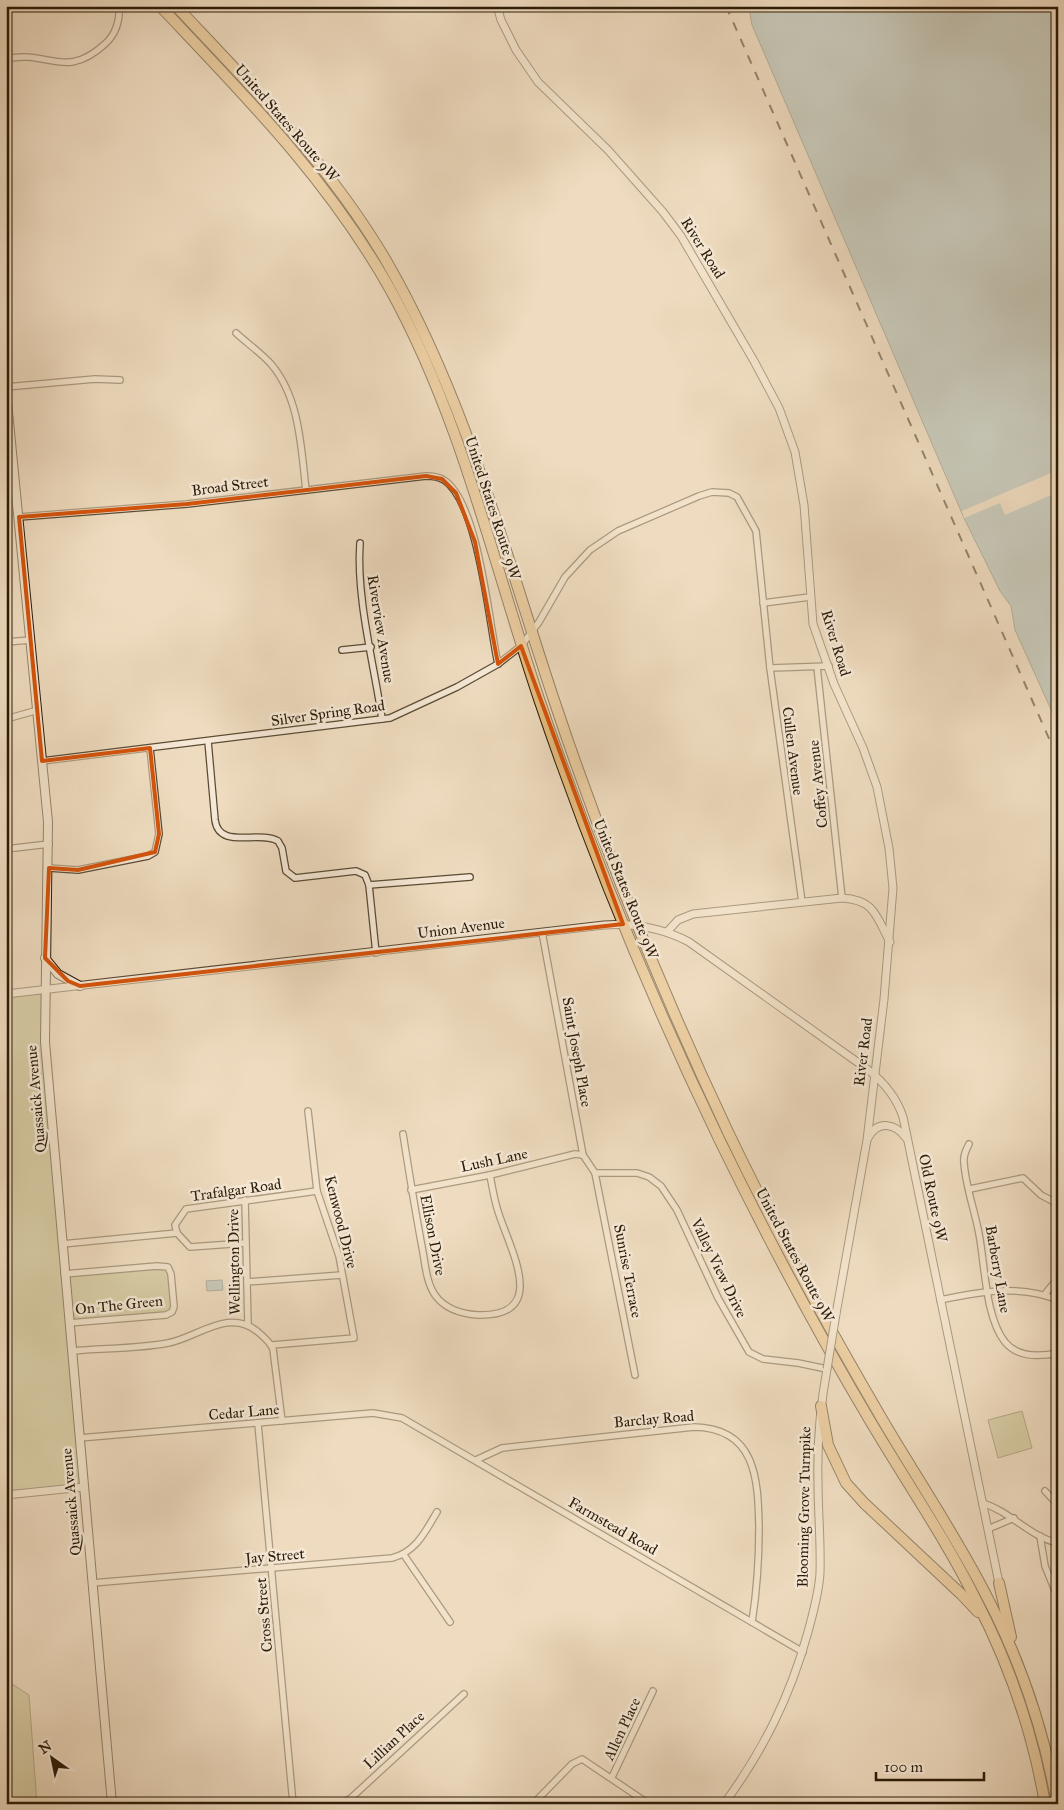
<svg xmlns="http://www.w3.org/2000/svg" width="1064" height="1810" font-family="'IM FELL Great Primer',serif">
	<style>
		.green { fill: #c0be8d; stroke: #746c4a }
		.water { fill: #9db9bb; stroke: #6f7a73 }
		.pier { fill: #efdcc0 }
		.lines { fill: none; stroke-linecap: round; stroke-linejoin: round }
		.minor-casing { stroke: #5a4b34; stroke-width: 8 }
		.tertiary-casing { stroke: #5a4b34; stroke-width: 9 }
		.secondary-casing { stroke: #291b06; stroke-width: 10 }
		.trunk-casing { stroke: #291b06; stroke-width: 12 }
		.minor { stroke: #f5e8d6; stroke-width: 5.5 }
		.tertiary { stroke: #f5e8d6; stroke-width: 7 }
		.secondary { stroke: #f5e8d6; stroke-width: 8 }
		.trunk { stroke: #e8be80; stroke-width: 10 }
		.rail { stroke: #291b06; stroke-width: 2; stroke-dasharray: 9 9; stroke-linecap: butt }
		.tertiary-bridge-casing { stroke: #5a4b34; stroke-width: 9; stroke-linecap: butt }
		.tertiary-bridge { stroke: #f5e8d6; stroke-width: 7 }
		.marked { fill: none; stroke: #d5530b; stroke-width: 4; stroke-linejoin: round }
		.labels { text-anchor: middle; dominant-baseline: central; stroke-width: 5; stroke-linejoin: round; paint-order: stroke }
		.street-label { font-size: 15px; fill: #291b06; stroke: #f5e8d6 }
	</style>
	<rect width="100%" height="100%" fill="#efdcc0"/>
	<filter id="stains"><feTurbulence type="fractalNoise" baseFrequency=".004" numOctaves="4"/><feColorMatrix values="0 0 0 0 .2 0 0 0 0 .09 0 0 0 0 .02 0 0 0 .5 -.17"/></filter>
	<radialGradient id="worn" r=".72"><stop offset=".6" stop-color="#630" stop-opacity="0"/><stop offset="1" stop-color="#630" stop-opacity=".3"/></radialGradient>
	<!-- green -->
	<g class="green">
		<polygon points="44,990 64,1273 168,1267 172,1312 69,1323 84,1487 6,1494 6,994"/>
		<polygon points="1022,1411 1032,1448 998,1458 988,1420"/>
		<polygon points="6,1680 29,1695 37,1804 6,1804"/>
	</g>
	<!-- water -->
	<g class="water">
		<polygon points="751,6 1058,6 1058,725 1015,630 1011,606 1000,591 964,518 752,25 750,14"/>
		<polygon points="222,1280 223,1290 207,1291 206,1281"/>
	</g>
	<!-- pier -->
	<polygon class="pier" points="1058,470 1058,492 1005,515 1000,503 964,518 962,511"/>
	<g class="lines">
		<!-- minor casing -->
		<g class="minor-casing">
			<g id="minor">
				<path d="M6 59C49 49 64 81 105 44 116 34 120 22 119 6"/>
				<path d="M236 333C247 343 261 353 271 364 300 398 301 448 306 490"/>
				<polyline points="6,387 95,379 120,380"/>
				<path d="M19 517 187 504 426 476C432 476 439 477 444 480 479 503 489 624 498 664"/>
				<path d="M360 543C356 598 374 664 382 719"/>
				<polyline points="763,603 810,597"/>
				<polyline points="6,642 31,640"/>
				<polyline points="342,650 371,647"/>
				<polyline points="817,667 842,898"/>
				<polyline points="770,668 829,666"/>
				<polyline points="6,719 38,710"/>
				<path d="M208 741 215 820C219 850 258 830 278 841L282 848 286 871 295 878 356 871 365 875 369 885 376 953"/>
				<polyline points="42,761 390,718 457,687 498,664 521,646 539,622 565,577 590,550 618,531 699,496 712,492 729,493 737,497 756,531 770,668 802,902"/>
				<polyline points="6,849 49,844"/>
				<polyline points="49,868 78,870 148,856 155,852 159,834 150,748"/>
				<polyline points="369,885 470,877"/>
				<polyline points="542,932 583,1155 595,1173 635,1375"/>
				<path d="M403 1134C409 1172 415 1210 422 1247 425 1262 426 1282 435 1295 445 1309 462 1314 478 1315 552 1317 508 1247 497 1208 494 1198 492 1186 490 1175"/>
				<path d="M969 1144C966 1150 963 1156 964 1162 965 1185 975 1211 979 1234 985 1264 985 1317 1005 1342 1018 1358 1039 1357 1058 1353"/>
				<polyline points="595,1173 637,1173 649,1177 661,1186 677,1210 718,1298 749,1352 763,1359 798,1363 827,1369"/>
				<polyline points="970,1189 1023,1178 1041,1195 1058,1204"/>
				<polyline points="411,1190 490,1175 575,1154 583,1155"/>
				<polyline points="245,1200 248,1324"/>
				<polyline points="246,1243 190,1247 177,1233 175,1225 186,1209 317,1191"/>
				<polyline points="62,1244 177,1233"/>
				<polyline points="64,1274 157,1266 168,1267 171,1274 174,1307 172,1312 166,1315 69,1323"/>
				<polyline points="247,1282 342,1275"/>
				<polyline points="1045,1294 1058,1278"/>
				<path d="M940 1300C978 1292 1020 1284 1058 1300"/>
				<polyline points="272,1345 354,1338 339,1256 317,1191 308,1111"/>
				<path d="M72 1351C103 1348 137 1349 168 1343 197 1338 229 1307 258 1332 264 1337 270 1342 273 1349L282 1421"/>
				<polyline points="258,1424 293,1804"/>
				<polyline points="79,1438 373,1413 402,1418 803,1652"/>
				<path d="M476 1460 502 1448 694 1427C756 1428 758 1479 759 1527 759 1559 757 1590 752 1622"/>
				<polyline points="1045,1491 1058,1505"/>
				<path d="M982 1503C1010 1511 1030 1537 1058 1543"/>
				<polyline points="988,1529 1014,1518"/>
				<polyline points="1040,1536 1045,1566 1058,1598"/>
				<polyline points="404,1555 450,1622"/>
				<path d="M92 1583 392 1558C416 1552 425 1532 437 1512"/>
				<polyline points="612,1777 653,1691"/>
				<polyline points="341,1804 351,1798 464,1694"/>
				<polyline points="533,1804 572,1764 582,1759 649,1804"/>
			</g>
		</g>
		<!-- tertiary casing -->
		<g class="tertiary-casing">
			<g id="tertiary">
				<polyline points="497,6 501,20 516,50 538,82 608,150 663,212 681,236 754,361 779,408 795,452 804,505 813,624 834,684 863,748 877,787 889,848 893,888 884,999 867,1140 836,1314"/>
				<path d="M667 932 678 920 693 914 842 898C875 900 876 916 890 942"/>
				<path d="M6 994 604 925C634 923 662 928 689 942L867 1069C884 1082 896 1096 903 1117L999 1583"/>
				<path d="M868 1138C878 1119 896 1124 906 1138"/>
				<polyline points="6,1495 84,1487"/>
				<path d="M724 1804C764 1749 790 1697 808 1632 813 1613 819 1593 820 1573 821 1542 818 1512 818 1482 817 1444 820 1407 827 1369"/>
			</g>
		</g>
		<!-- secondary casing -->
		<g class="secondary-casing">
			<g id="secondary">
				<polyline points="6,391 48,822 45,1042 112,1804"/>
				<polyline points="45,958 58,974 80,986"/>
			</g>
		</g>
		<!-- trunk casing -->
		<g class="trunk-casing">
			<g id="trunk">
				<path d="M160 6C246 97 328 179 390 289 461 417 493 562 539 699 590 850 651 998 720 1141 766 1235 815 1328 869 1419 905 1480 946 1539 977 1602 1010 1666 1033 1733 1045 1804"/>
				<path d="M176 6C253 88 332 167 388 264 466 400 505 553 554 700 603 847 662 992 728 1132 775 1230 827 1325 882 1419 916 1477 954 1533 985 1593 1020 1659 1044 1731 1057 1804"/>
				<polyline points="821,1406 828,1445 846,1483 864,1503 961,1594 978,1612"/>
				<polyline points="999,1583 1011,1637"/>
			</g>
		</g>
		<!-- minor -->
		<use href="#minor" class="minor"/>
		<!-- tertiary -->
		<use href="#tertiary" class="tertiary"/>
		<!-- secondary -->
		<use href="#secondary" class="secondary"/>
		<!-- trunk -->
		<use href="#trunk" class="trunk"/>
		<!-- rail -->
		<polyline class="rail" points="726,6 1058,759"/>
		<!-- tertiary-bridge casing -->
		<g class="tertiary-bridge-casing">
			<polyline id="tertiary-bridge" points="827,1369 836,1314"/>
		</g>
		<!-- tertiary-bridge -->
		<use href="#tertiary-bridge" class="tertiary-bridge"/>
	</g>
	<!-- marked area -->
	<path d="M0 0H1064V1810H0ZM426 476 442 479 456 493 475 542 498 664 521 646 623 924 80 986 68 981 45 958 49 868 78 870 155 852 159 834 150 748 42 761 19 517 187 504Z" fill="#efdcc0" fill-opacity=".55" fill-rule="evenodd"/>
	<path class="marked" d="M426 476 442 479 456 493 475 542 498 664 521 646 623 924 80 986 68 981 45 958 49 868 78 870 155 852 159 834 150 748 42 761 19 517 187 504Z"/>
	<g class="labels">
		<!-- street labels -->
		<g class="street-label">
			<text transform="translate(287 123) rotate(49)">United States Route 9W</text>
			<text transform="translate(703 248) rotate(58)">River Road</text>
			<text transform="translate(230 486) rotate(-7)">Broad Street</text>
			<text transform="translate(493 508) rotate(72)">United States Route 9W</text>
			<text transform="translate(381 629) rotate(81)">Riverview Avenue</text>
			<text transform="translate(836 643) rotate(73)">River Road</text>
			<text transform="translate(328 713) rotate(-8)">Silver Spring Road</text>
			<text transform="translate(793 751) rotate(83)">Cullen Avenue</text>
			<text transform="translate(818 784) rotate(-96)">Coffey Avenue</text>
			<text transform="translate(626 889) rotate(68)">United States Route 9W</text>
			<text transform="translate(461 928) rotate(-7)">Union Avenue</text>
			<text transform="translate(577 1052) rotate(80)">Saint Joseph Place</text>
			<text transform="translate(863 1052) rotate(-83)">River Road</text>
			<text transform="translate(36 1099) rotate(-95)">Quassaick Avenue</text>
			<text transform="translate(494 1160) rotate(-12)">Lush Lane</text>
			<text transform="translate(236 1190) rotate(-8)">Trafalgar Road</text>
			<text transform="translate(933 1198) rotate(78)">Old Route 9W</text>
			<text transform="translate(341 1222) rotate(76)">Kenwood Drive</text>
			<text transform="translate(433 1235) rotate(79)">Ellison Drive</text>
			<text transform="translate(795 1255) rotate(62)">United States Route 9W</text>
			<text transform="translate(234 1262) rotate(-91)">Wellington Drive</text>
			<text transform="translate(719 1268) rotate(64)">Valley View Drive</text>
			<text transform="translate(998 1269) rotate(80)">Barberry Lane</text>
			<text transform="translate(628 1271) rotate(79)">Sunrise Terrace</text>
			<text transform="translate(119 1305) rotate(-6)">On The Green</text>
			<text transform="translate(244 1412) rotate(-5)">Cedar Lane</text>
			<text transform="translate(654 1419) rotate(-5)">Barclay Road</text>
			<text transform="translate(71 1502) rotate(-95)">Quassaick Avenue</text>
			<text transform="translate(804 1507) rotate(-89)">Blooming Grove Turnpike</text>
			<text transform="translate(613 1526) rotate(30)">Farmstead Road</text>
			<text transform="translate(275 1556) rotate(-5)">Jay Street</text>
			<text transform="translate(264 1615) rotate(-95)">Cross Street</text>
			<text transform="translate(622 1729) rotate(-65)">Allen Place</text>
			<text transform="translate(394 1740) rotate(-43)">Lillian Place</text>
		</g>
	</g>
	<!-- margin -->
	<rect width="1064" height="1810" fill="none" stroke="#efdcc0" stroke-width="25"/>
	<rect x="8" y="8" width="1049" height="1795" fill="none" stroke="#291b06" stroke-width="2.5"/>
	<rect x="12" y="12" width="1039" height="1785" fill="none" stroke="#291b06"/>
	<!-- north arrow -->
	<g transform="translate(52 1758) rotate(327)" stroke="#f5e8d6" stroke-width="4" paint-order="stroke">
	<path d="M0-4L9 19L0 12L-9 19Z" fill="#291b06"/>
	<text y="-8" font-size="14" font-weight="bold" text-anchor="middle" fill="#291b06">N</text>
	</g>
	<!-- scale -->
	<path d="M876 1772v8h108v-8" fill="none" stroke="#291b06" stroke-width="2.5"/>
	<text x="884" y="1772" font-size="15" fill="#291b06" stroke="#f5e8d6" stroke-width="4" paint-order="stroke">100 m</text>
	<rect width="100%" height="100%" filter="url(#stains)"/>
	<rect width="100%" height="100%" fill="url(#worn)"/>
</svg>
